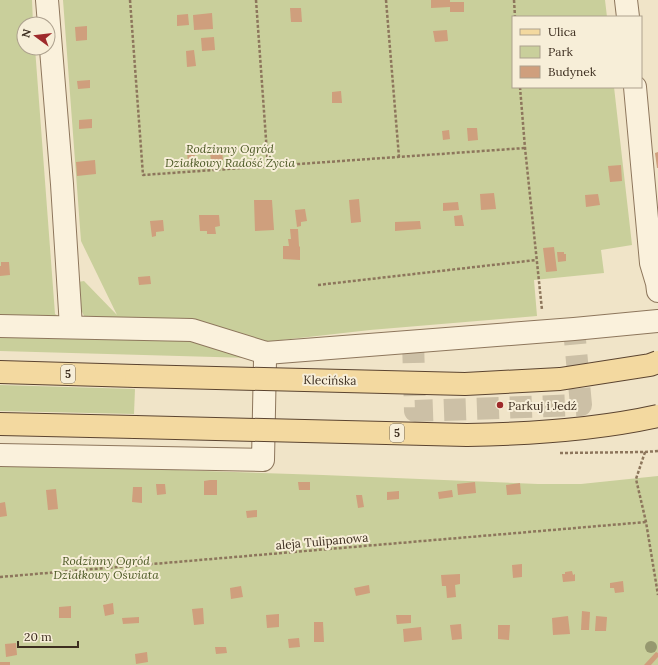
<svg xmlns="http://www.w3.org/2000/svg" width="658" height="665" font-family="Lora,serif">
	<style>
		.green { fill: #c9cf9b }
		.building { fill: #cf9f7d }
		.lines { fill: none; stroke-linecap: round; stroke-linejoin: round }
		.minor-tunnel { stroke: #ccc0a6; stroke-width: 22; stroke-dasharray: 22 11; stroke-linecap: butt }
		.minor-casing { stroke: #8d765c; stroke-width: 24 }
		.major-casing { stroke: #5b4430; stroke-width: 24 }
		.path { stroke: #8d765c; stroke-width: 2.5; stroke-dasharray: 3 2; stroke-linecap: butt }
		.minor { stroke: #faf1dc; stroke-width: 22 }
		.major { stroke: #f3d9a0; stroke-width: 22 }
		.major-bridge-casing { stroke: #5b4430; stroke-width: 24; stroke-linecap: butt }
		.major-bridge { stroke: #f3d9a0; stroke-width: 22 }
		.tree { fill: #96986f }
		.poi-dot { fill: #9e2a2b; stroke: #f7eed8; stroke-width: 1.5 }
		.labels { text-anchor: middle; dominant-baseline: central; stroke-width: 4; stroke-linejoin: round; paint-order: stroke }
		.shield { fill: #f7eed8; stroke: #756857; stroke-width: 1 }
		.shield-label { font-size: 11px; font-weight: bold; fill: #3d2e20 }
		.park-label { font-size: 12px; font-style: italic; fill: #4d5a26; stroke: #f7eed8 }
		.street-label { font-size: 12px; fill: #3d2e20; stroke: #f7eed8 }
		.poi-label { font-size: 12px; fill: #3d2e20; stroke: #f7eed8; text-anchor: start }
	</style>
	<rect width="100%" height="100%" fill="#f0e4c8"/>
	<!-- green -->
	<g class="green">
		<polygon points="0,0 32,0 33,24 24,24 24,48 35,48 55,314 61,318 0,320"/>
		<path d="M63 0H605L607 17H513V87H614L632 245 601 250 604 273 534 280 537 316 370 330 264 342 87 320C78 310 79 294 78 282L84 281 117 315 81 241Z"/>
		<polygon points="0,334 184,336 251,358 0,351"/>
		<polygon points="0,385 135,389 134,414 0,411"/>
		<polygon points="0,464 323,475 538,484 581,484 658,476 658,665 0,665"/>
	</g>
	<!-- building -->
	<g class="building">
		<polygon points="431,0 450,0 450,2 464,2 464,12 450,12 450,7 431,8"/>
		<polygon points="290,8 301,8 302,22 291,22"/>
		<polygon points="212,13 213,29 194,30 193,15"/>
		<polygon points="188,14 189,25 177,26 177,15"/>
		<polygon points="87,26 87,40 76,41 75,27"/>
		<polygon points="447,30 448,41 435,42 433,31"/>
		<polygon points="214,37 215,50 202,51 201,38"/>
		<polygon points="194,50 196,66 187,67 186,51"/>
		<polygon points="90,80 90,88 78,89 77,81"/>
		<polygon points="341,91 342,103 332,103 332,92"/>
		<polygon points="92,119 92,128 79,129 79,120"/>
		<polygon points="467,128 477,128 478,140 468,141"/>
		<polygon points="449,130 450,139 443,140 442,131"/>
		<polygon points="222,151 223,160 211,161 210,152"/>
		<polygon points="187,152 194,152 196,162 188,163"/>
		<polygon points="658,152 658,168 657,168 655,153"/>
		<polygon points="95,160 96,174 77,176 76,162"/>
		<polygon points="621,165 622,181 610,182 608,166"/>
		<polygon points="494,193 496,209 481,210 480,194"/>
		<polygon points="598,194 600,205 586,207 585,195"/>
		<polygon points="359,199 361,222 351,223 349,200"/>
		<polygon points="254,200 272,200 274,230 255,231"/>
		<polygon points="458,202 459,210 443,211 443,203"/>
		<polygon points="305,209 307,221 301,222 301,226 297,227 295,210"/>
		<polygon points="199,215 219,215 220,226 215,227 216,234 207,234 207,231 200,231"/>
		<polygon points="462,215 464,226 455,226 454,216"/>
		<polygon points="163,220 164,231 156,232 156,236 152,237 150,221"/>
		<polygon points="420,221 421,229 395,231 395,222"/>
		<polygon points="290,229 298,229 299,246 300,247 300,260 283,259 283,246 289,246 288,239 291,239"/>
		<polygon points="554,247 557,271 546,272 543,248"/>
		<polygon points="557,252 564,252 564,254 566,254 566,261 558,262"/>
		<polygon points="1,262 9,262 10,275 0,276 0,266 1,266"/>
		<polygon points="150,276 151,284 139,285 138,277"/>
		<polygon points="210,480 217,480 217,495 204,495 204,481"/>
		<polygon points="298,482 310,482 310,490 299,490"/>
		<polygon points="475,482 476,493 458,495 457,484"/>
		<polygon points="520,483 521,494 507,495 506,485"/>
		<polygon points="156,484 165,484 166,494 157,495"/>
		<polygon points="133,487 142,487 142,503 132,502"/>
		<polygon points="56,489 58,509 48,510 46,490"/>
		<polygon points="452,490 453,497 439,499 438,492"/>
		<polygon points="399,491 399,499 387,500 387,492"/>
		<polygon points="356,495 362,495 364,507 358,508"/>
		<polygon points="5,502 7,516 0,517 0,503"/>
		<polygon points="257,510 257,517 247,518 246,511"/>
		<polygon points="522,564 522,577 513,578 512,565"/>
		<polygon points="572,571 573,575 575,574 575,581 563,582 562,574 565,574 565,572"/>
		<polygon points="460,574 460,584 455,585 456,597 447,598 446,586 442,586 441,575"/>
		<polygon points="623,581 624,592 615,593 614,588 610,588 610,583"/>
		<polygon points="369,585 370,593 356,596 354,588"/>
		<polygon points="241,586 243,597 231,599 230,588"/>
		<polygon points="113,603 114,614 105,616 103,605"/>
		<polygon points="71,606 71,618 59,618 59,607"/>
		<polygon points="203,608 204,624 194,625 192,609"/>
		<polygon points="582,611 590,612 589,630 581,630"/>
		<polygon points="279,614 279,627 267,628 266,615"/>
		<polygon points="396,615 411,615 411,623 397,624"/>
		<polygon points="568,616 570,634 553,635 552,618"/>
		<polygon points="596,616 607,617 606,631 595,631"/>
		<polygon points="139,617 139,623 123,624 122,618"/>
		<polygon points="314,622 323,622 324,642 314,642"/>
		<polygon points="461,624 462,639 452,640 450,625"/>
		<polygon points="498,625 510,625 509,640 498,639"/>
		<polygon points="421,627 422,640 404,642 403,629"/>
		<polygon points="299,638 300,647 289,648 288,639"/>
		<polygon points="16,643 17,655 6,657 5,644"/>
		<polygon points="215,647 226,647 227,653 216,654"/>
		<polygon points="147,652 148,662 136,664 135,654"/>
		<polygon points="656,652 658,653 658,657 651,665 644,665"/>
		<rect x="0" y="662" width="10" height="3"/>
	</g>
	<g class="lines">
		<!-- minor-tunnel -->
		<polyline class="minor-tunnel" points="413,341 415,411 581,405 574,329"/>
		<!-- minor casing -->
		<g class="minor-casing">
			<g id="minor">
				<polyline points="47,0 62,184 71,327"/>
				<polyline points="626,0 628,17"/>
				<polyline points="635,87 651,263 657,283 658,291"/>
				<polyline points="0,326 192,330 266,353 574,329 658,321"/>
				<polyline points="0,455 263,460 265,360"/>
			</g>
		</g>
		<!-- major casing -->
		<g class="major-casing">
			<g id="major">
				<polyline points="0,372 136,376"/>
				<polyline points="0,424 135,427"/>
			</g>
		</g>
		<!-- path -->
		<g class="path">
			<polyline points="130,0 143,175 525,148"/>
			<polyline points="256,0 268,167"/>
			<polyline points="386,0 399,157"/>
			<polyline points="514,0 515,17"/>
			<polyline points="520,87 525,148 542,310"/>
			<polyline points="318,285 536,260"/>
			<polyline points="645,452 636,479 646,522 658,595"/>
			<polyline points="560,453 645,452 658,451"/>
			<polyline points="0,577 646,522"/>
		</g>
		<!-- minor -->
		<use href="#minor" class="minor"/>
		<!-- major -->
		<use href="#major" class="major"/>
		<!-- major-bridge casing -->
		<g class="major-bridge-casing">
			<g id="major-bridge">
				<polyline points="136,376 465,384 560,379 650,365 658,362"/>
				<path d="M135 427 467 435C531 434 595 430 658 416"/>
			</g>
		</g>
		<!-- major-bridge -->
		<use href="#major-bridge" class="major-bridge"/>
	</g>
	<!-- trees -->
	<circle class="tree" cx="651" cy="647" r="6"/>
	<!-- markers -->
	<circle class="poi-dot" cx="500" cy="405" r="4"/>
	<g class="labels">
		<!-- shield labels -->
		<g class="shield">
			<rect x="61" y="365" width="14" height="18" rx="3"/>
			<rect x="390" y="424" width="14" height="18" rx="3"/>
		</g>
		<g class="shield-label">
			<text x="68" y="374">5</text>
			<text x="397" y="433">5</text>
		</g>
		<!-- park labels -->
		<g class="park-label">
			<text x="230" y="148">Rodzinny Ogród<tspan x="230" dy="14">Działkowy Radość Życia</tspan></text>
			<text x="106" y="560">Rodzinny Ogród<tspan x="106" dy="14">Działkowy Oświata</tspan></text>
		</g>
		<!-- street labels -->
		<g class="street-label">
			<text transform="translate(330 380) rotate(1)">Klecińska</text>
			<text transform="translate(322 541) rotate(-5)">aleja Tulipanowa</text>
		</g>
		<!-- poi labels -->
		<g class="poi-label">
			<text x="508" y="405">Parkuj i Jedź</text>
		</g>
	</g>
	<!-- legend -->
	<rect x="512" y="16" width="130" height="72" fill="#f7eed8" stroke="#ada18e"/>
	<rect x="520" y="29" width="20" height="6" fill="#f3d9a0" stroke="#ada18e"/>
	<text x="548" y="36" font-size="12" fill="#3d2e20">Ulica</text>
	<rect x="520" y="46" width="20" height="12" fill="#c9cf9b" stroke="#ada18e"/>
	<text x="548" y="56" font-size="12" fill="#3d2e20">Park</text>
	<rect x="520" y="66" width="20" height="12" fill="#cf9f7d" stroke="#ada18e"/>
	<text x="548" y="76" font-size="12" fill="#3d2e20">Budynek</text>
	<!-- north arrow -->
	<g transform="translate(36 36) rotate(285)"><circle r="19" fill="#f7eed8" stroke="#ada18e"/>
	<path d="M0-3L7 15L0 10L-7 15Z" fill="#9e2a2b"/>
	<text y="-6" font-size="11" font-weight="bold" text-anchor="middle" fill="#3d2e20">N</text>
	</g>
	<!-- scale -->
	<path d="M18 641v6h60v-6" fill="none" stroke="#3d2e20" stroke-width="2"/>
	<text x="24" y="641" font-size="12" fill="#3d2e20" stroke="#f7eed8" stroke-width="3" paint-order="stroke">20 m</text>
</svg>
